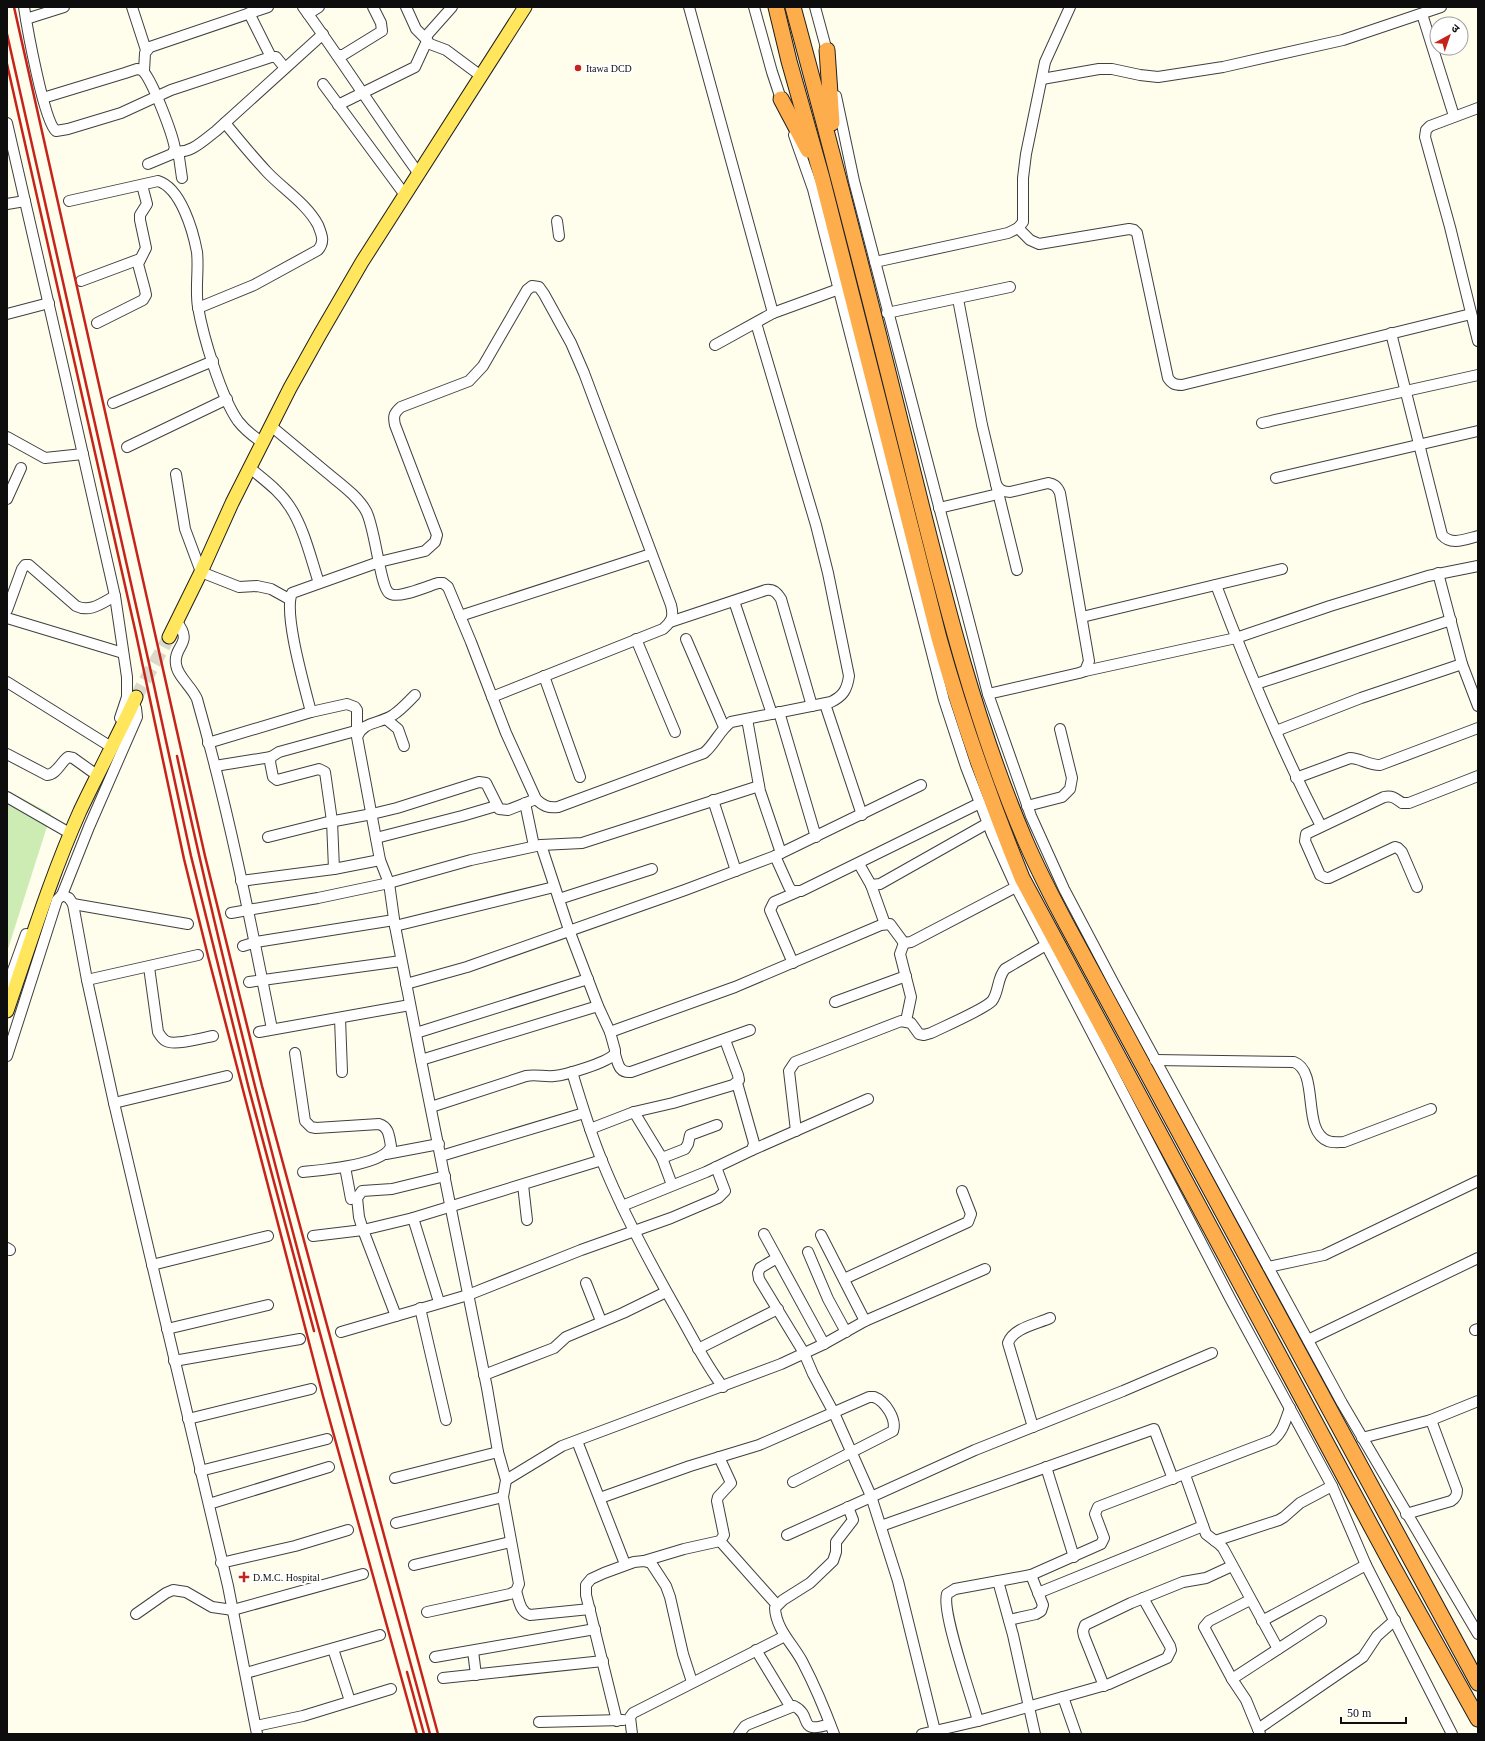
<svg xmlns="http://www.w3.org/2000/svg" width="1485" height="1741" font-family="'Times New Roman','Noto Sans Devanagari',serif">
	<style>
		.green { fill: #ccecb3 }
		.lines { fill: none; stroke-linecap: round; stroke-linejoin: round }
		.major-tunnel { stroke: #dbd9cb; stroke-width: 13; stroke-dasharray: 13 6; stroke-linecap: butt }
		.minor-casing { stroke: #404040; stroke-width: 12 }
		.major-casing { stroke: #1e1e1e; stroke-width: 15 }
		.highway-casing { stroke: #1e1e1e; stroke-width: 17 }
		.minor { stroke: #fff; stroke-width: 10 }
		.major { stroke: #ffe65c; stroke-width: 13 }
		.highway { stroke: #fead4c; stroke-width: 15 }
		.rail { stroke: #c5231c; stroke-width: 2.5 }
		.poi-dot { fill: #c5231c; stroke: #fff; stroke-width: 1.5 }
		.labels { text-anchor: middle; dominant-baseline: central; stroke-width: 4; stroke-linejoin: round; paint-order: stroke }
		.poi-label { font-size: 10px; fill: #0d0d0d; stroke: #fff; text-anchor: start }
	</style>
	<rect width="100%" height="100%" fill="#fffdec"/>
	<!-- green -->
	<polygon class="green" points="7,790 51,814 7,952"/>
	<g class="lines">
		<!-- major-tunnel -->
		<polyline class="major-tunnel" points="136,697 169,637"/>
		<!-- minor casing -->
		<g class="minor-casing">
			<g id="minor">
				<path d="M24 7C27 27 44 122 56 131L68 129 121 113 171 90 271 57H276L285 68"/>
				<polyline points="132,7 146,50"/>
				<path d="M303 7C343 62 379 119 419 174"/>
				<polyline points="406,7 416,29 426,39"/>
				<polyline points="452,7 428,34 426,39 430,44 446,50 481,76"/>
				<polyline points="689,7 773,313"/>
				<polyline points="754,7 772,72 783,105"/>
				<polyline points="815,7 828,55"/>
				<polyline points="249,13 271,57"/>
				<polyline points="308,14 319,7"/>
				<polyline points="1422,14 1454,116"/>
				<polyline points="26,19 64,7"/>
				<polyline points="337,55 343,55 382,31 381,23 373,7"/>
				<polyline points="144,71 145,53 150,47 268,7"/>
				<polyline points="1042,79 1099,69 1112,69 1140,75 1158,77 1223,67 1343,40 1441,7"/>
				<polyline points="323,84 405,195"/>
				<polyline points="836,96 854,181 988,694 1031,816 1064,889 1113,982 1342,1403 1478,1634"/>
				<path d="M43 98 125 73 137 69 142 70C152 79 173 135 175 149L172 154 148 164"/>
				<polyline points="338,105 415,67 427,41"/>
				<polyline points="1478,108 1430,126 1426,130 1425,137 1450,227 1478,341"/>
				<polyline points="7,123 65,375 115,596 127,677 127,697 120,718"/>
				<polyline points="794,135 813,189 944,700 966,767 992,834 1016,887 1231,1300 1332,1486 1366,1565 1452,1734"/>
				<path d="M174 151C190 155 205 139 216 131L323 34"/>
				<polyline points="174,151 179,157 182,178"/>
				<path d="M69 201 158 181C181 188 193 231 197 252 199 270 195 289 198 307 203 336 221 397 238 421 245 430 254 437 263 443"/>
				<polyline points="7,204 25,201"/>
				<polyline points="557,221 559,236"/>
				<path d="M1018 228 1030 240 1039 244 1129 229 1134 230 1137 233 1168 378C1172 384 1175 385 1182 385L1471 314"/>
				<polyline points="875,262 1008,233 1018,228 1023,222 1023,178 1026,154 1045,62 1070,7"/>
				<polyline points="81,281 140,259"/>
				<path d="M958 299 982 425 996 484C999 490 1003 492 1010 492L1048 483C1054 484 1057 486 1060 493L1089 661 1085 671 1079 673 988 694"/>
				<path d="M198 308 254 285 318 250C325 242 322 235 318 225 307 204 283 189 267 172 252 156 239 140 225 123"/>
				<polyline points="887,313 1010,287"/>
				<polyline points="7,314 49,303"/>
				<polyline points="97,323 143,300 146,295 145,290 138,264 146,248 140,220 140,215 147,204 142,185"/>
				<path d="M1391 333 1442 535C1451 546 1466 539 1478 536"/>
				<polyline points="715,345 773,313 839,289"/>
				<polyline points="113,403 213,361"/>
				<polyline points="1262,423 1478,375"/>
				<path d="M271 426C289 441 307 456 325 471 339 483 357 495 366 511 375 527 380 586 389 593 397 600 428 586 438 583H443L448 587 471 642 506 733 536 799C543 806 548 808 558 807L704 753C715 744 719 731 731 722L831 702C843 696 847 690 849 676L828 573 816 525 756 323"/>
				<polyline points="7,437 45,458 83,454"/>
				<polyline points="127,447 227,399"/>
				<path d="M250 468C264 480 280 491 290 507 304 528 311 559 319 583"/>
				<polyline points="176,474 185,529 201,572 239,587 257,586 271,589 289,599"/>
				<polyline points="1276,478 1478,431"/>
				<polyline points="996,484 1017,570"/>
				<polyline points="7,499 21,468"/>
				<polyline points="939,508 998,494"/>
				<polyline points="1438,573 1462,664 1478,706"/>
				<path d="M1216 585C1247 667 1281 749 1321 826"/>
				<polyline points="734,601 772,714"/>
				<path d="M7 610 22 569 25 565H29L76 606C90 613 102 603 115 596"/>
				<polyline points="460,616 651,554"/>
				<polyline points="1082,617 1282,569"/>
				<polyline points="7,618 123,653"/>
				<path d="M176 621C195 644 173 645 176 664 177 676 192 687 197 699 228 808 250 918 272 1029"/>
				<path d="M670 622 766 590C774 589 777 593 781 599L812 706"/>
				<polyline points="636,639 675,732"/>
				<polyline points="686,639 724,727"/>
				<polyline points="1085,671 1236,638 1330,606 1428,576 1478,566"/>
				<polyline points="544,676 580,777"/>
				<polyline points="7,682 108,745"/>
				<polyline points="1256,684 1451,620"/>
				<path d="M415 695C408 702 401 710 393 715 380 724 363 721 357 737L380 860 389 883 395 926 421 1060 487 1388 498 1452 506 1480 503 1497 519 1584 516 1591 510 1594 427 1612"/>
				<polyline points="825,704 862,815"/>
				<path d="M311 712C305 688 283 613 292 593L379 562 425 551 435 542 437 535 395 425C393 416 394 413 401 407L469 381 483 366 527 290 532 286 539 287 544 294 571 343 584 373 671 605C674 617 672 621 663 629L492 697"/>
				<polyline points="779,712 816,837"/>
				<polyline points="386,719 398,729 404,746"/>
				<polyline points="747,719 760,791 781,853"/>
				<polyline points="1276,731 1361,698 1462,664"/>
				<polyline points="208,743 311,712 347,704 355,707 357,710 357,731"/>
				<path d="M7 754 47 775C57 774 60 763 68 757L73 758 94 773"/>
				<polyline points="215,766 271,757"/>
				<path d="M1296 778 1350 758C1360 758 1368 765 1380 765L1478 728"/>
				<polyline points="7,797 66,831"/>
				<polyline points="713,800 736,871"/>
				<polyline points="525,803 534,846"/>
				<polyline points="1027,806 1062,797 1070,789 1072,778 1060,729"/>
				<polyline points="268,837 324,823 372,814 397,808 479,782 486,783 499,809 508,810 536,799"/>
				<polyline points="376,838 462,816 496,806"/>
				<polyline points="775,856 789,887 792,891 801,891 980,803"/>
				<polyline points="859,864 871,885 880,884 988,823"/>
				<polyline points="334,869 332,821 325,772 319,769 277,780 273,777 270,762 271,757 279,752 359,730"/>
				<polyline points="241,881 334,869 380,860"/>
				<polyline points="871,885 885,924"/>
				<path d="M1417 887 1402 852 1398 848 1395 847 1329 878H1326L1320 875 1305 841 1306 834 1384 797C1393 795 1396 799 1402 803H1409L1478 776"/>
				<polyline points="62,895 89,827 137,717 136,708 133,703"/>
				<polyline points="559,899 652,869"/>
				<polyline points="73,904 188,924"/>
				<polyline points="231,913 318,898 389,883 471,860 541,845 582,843 759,786"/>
				<polyline points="395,926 554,887"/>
				<polyline points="904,943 900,954 911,997 906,1021"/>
				<polyline points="243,946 256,942 394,920"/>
				<polyline points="793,963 770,910 774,902 797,892"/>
				<path d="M149 967 158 1032C160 1035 162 1039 166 1041 174 1046 203 1038 213 1036"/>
				<polyline points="87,980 198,955"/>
				<polyline points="249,982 401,961"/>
				<polyline points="406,984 467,967 685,890 775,856 921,785"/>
				<polyline points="7,987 26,934"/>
				<polyline points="835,1002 906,976"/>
				<polyline points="340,1018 342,1072"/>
				<polyline points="259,1032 410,1005"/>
				<polyline points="610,1032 735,987 881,925 890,924 904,943 911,942 1016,887"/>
				<polyline points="416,1033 588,979"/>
				<path d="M295 1053 305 1121 311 1127 316 1128 379 1124C389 1127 389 1136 391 1146 385 1165 322 1170 303 1172"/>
				<path d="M615 1054C618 1064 619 1073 631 1072L750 1030"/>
				<polyline points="7,1056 57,900 62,895 69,898 73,904 87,980 114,1103 228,1586 257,1734"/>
				<polyline points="421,1060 598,1006"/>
				<path d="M1155 1060 1294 1062C1320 1072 1301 1131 1328 1141 1333 1143 1339 1142 1344 1142L1431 1109"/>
				<path d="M572 1072C581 1102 590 1132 602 1161 623 1213 650 1263 678 1312 693 1338 705 1364 723 1387"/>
				<polyline points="114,1103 227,1076"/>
				<path d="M431 1107 526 1076C536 1074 544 1077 554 1076 566 1075 606 1063 615 1054V1050L610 1032 598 1006 569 930 541 845"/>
				<polyline points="634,1112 662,1158 672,1185"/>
				<polyline points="590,1129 634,1112 673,1103 733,1085 739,1080 738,1075 725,1040"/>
				<path d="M796 1131 789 1071 795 1062 901 1021 911 1023 919 1034 924 1035 931 1033C943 1027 985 1009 992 1001 999 992 997 978 1005 969L1046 945"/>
				<polyline points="752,1150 868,1099"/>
				<polyline points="386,1154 439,1144"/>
				<polyline points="441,1156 584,1113"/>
				<polyline points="662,1158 685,1149 688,1144 690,1135 717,1125"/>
				<polyline points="345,1167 351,1199"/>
				<polyline points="523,1185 527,1220"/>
				<polyline points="622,1206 706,1172 752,1150 754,1143 737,1083"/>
				<polyline points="413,1218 439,1302"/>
				<polyline points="764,1234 824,1344"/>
				<polyline points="821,1235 865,1321"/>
				<polyline points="313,1236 363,1230 413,1218 602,1160"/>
				<polyline points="7,1248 10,1250"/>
				<polyline points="808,1252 828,1299 846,1332"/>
				<polyline points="777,1258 760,1268 758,1273 759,1279 804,1353 813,1374 834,1413 871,1496 898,1581 935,1731"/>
				<polyline points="152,1265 268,1236"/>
				<polyline points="1268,1267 1324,1255 1478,1181"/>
				<polyline points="844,1279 968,1222 971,1214 962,1191"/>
				<polyline points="586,1283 601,1321"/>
				<polyline points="420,1308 446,1420"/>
				<polyline points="396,1316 363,1230 359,1217 357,1198 362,1191 392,1189 445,1176"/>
				<polyline points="167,1329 268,1305"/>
				<polyline points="1475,1330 1478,1329"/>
				<polyline points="341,1332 468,1295 581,1250 671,1218 718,1198 725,1191 716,1167"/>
				<polyline points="1308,1340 1478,1258"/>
				<polyline points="698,1349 778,1309"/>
				<polyline points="174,1361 300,1339"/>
				<polyline points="484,1375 554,1348 566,1337 623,1313 666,1292"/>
				<polyline points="188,1419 311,1389"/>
				<path d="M1033 1427 1008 1343C1013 1328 1037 1324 1050 1318"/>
				<polyline points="1362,1438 1431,1420 1478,1401"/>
				<polyline points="577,1441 625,1564"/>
				<polyline points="1046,1467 1074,1557"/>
				<polyline points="200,1471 327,1439"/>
				<polyline points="1185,1475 1206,1534 1219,1544 1223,1548 1278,1649"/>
				<polyline points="395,1478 498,1452"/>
				<polyline points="506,1480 562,1446 781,1364 824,1344 865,1321 985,1269"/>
				<path d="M600 1498 690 1466 759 1445 869 1397H874C885 1401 897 1419 893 1431L793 1482"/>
				<polyline points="209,1504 329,1467"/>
				<path d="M1406 1514 1451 1501C1456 1498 1457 1495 1457 1490L1431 1420"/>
				<polyline points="396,1523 503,1497"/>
				<polyline points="881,1526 1154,1429 1173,1479"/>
				<polyline points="787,1535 975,1450 1123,1391 1212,1353"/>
				<polyline points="720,1541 777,1605"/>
				<polyline points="1215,1541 1279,1520 1284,1517 1300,1503 1332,1486"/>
				<polyline points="644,1561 684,1549 720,1541 724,1535 717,1501 718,1497 731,1483 719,1457"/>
				<polyline points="221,1563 295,1546 348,1530"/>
				<polyline points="414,1565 510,1542"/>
				<polyline points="998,1581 1013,1635 1035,1734"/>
				<path d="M516 1591C519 1600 520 1612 530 1615L590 1609"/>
				<polyline points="1038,1593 1203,1526"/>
				<polyline points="1250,1600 1209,1621 1204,1627 1232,1679 1246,1700 1260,1734"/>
				<polyline points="136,1614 166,1593 173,1590 186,1592 212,1607 233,1610 363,1574"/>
				<polyline points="1009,1620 1036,1614 1041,1611 1043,1605 1031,1575"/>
				<polyline points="1262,1621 1366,1565"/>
				<polyline points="333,1649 350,1701"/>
				<polyline points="756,1650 790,1706"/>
				<polyline points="473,1651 476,1675"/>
				<polyline points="435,1657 595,1629"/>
				<polyline points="246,1673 380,1635"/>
				<polyline points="443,1678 603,1661"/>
				<polyline points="1232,1679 1321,1621"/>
				<polyline points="1104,1686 1084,1636 1083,1631 1085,1625 1131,1603 1183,1582 1206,1578 1232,1566"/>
				<polyline points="1063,1697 1076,1734"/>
				<polyline points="617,1721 586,1595 586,1585 591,1579 604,1573 634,1562 644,1561 651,1563 666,1586 670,1597 683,1654 692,1682"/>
				<path d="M978 1721C972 1698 941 1611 947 1594L955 1589 1031 1575 1101 1544 1104 1538 1095 1514 1098 1507 1273 1440C1283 1432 1285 1421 1290 1408"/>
				<polyline points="539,1722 623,1720"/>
				<polyline points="256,1726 303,1716 391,1689"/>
				<polyline points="1258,1729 1363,1657 1377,1636 1395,1620"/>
				<polyline points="632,1734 630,1717 633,1713 785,1636"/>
				<path d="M739 1734 745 1726 749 1724 794 1706C814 1716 796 1735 830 1724"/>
				<path d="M834 1734C825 1710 815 1686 803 1663 794 1645 776 1630 775 1608L783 1600 810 1583 833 1561 836 1552V1542L853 1520 848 1507"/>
				<polyline points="922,1734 978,1721 1109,1684 1167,1658 1171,1650 1170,1646 1143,1598"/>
			</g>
		</g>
		<!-- major casing -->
		<g class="major-casing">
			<g id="major">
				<polyline points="169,637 201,572 232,503 290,388 319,336 362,262 525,7"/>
				<path d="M7 1011C30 944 51 876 80 811 98 773 118 736 136 697"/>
			</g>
		</g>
		<!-- highway casing -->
		<g class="highway-casing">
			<g id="highway">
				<path d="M776 7 789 61 822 178 939 638C962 720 990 799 1022 878L1392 1565 1478 1719"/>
				<path d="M793 7C831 147 867 287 902 428 937 567 969 709 1025 840 1038 870 1053 899 1068 927L1478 1683"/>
				<polyline points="827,50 832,123"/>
				<polyline points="781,99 808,150"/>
			</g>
		</g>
		<!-- minor -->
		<use href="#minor" class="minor"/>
		<!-- major -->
		<use href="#major" class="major"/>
		<!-- highway -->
		<use href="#highway" class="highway"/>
		<!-- rail -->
		<g class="rail">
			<polyline points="14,7 205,856 262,1086 438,1734"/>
			<polyline points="7,34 153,681 191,856 249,1089 314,1331"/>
			<polyline points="7,64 136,634 184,859 208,956 323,1396 417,1734"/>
			<path d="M177 756C248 1085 341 1410 430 1734"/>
			<polyline points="407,1672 424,1734"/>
		</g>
	</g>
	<!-- markers -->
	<g class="poi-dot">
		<circle cx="578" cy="68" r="4"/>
		<path d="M242 1571h4v4h4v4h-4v4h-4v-4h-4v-4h4z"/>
	</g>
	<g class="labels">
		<!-- poi labels -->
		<g class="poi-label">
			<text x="586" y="68">Itawa DCD</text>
			<text x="253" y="1577">D.M.C. Hospital</text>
		</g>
	</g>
	<!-- border -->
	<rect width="1485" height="1741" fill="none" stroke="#0d0d0d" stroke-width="16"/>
	<!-- north arrow -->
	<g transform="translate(1449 36) rotate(40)"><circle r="19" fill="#ffffff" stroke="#9e9e9e"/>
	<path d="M0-3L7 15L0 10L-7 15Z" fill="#c5231c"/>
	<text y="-6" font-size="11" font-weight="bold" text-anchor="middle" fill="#0d0d0d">उ</text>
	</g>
	<!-- scale -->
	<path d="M1341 1717v6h65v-6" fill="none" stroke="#0d0d0d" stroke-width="2"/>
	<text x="1347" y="1717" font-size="12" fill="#0d0d0d" stroke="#ffffff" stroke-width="3" paint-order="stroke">50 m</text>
</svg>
